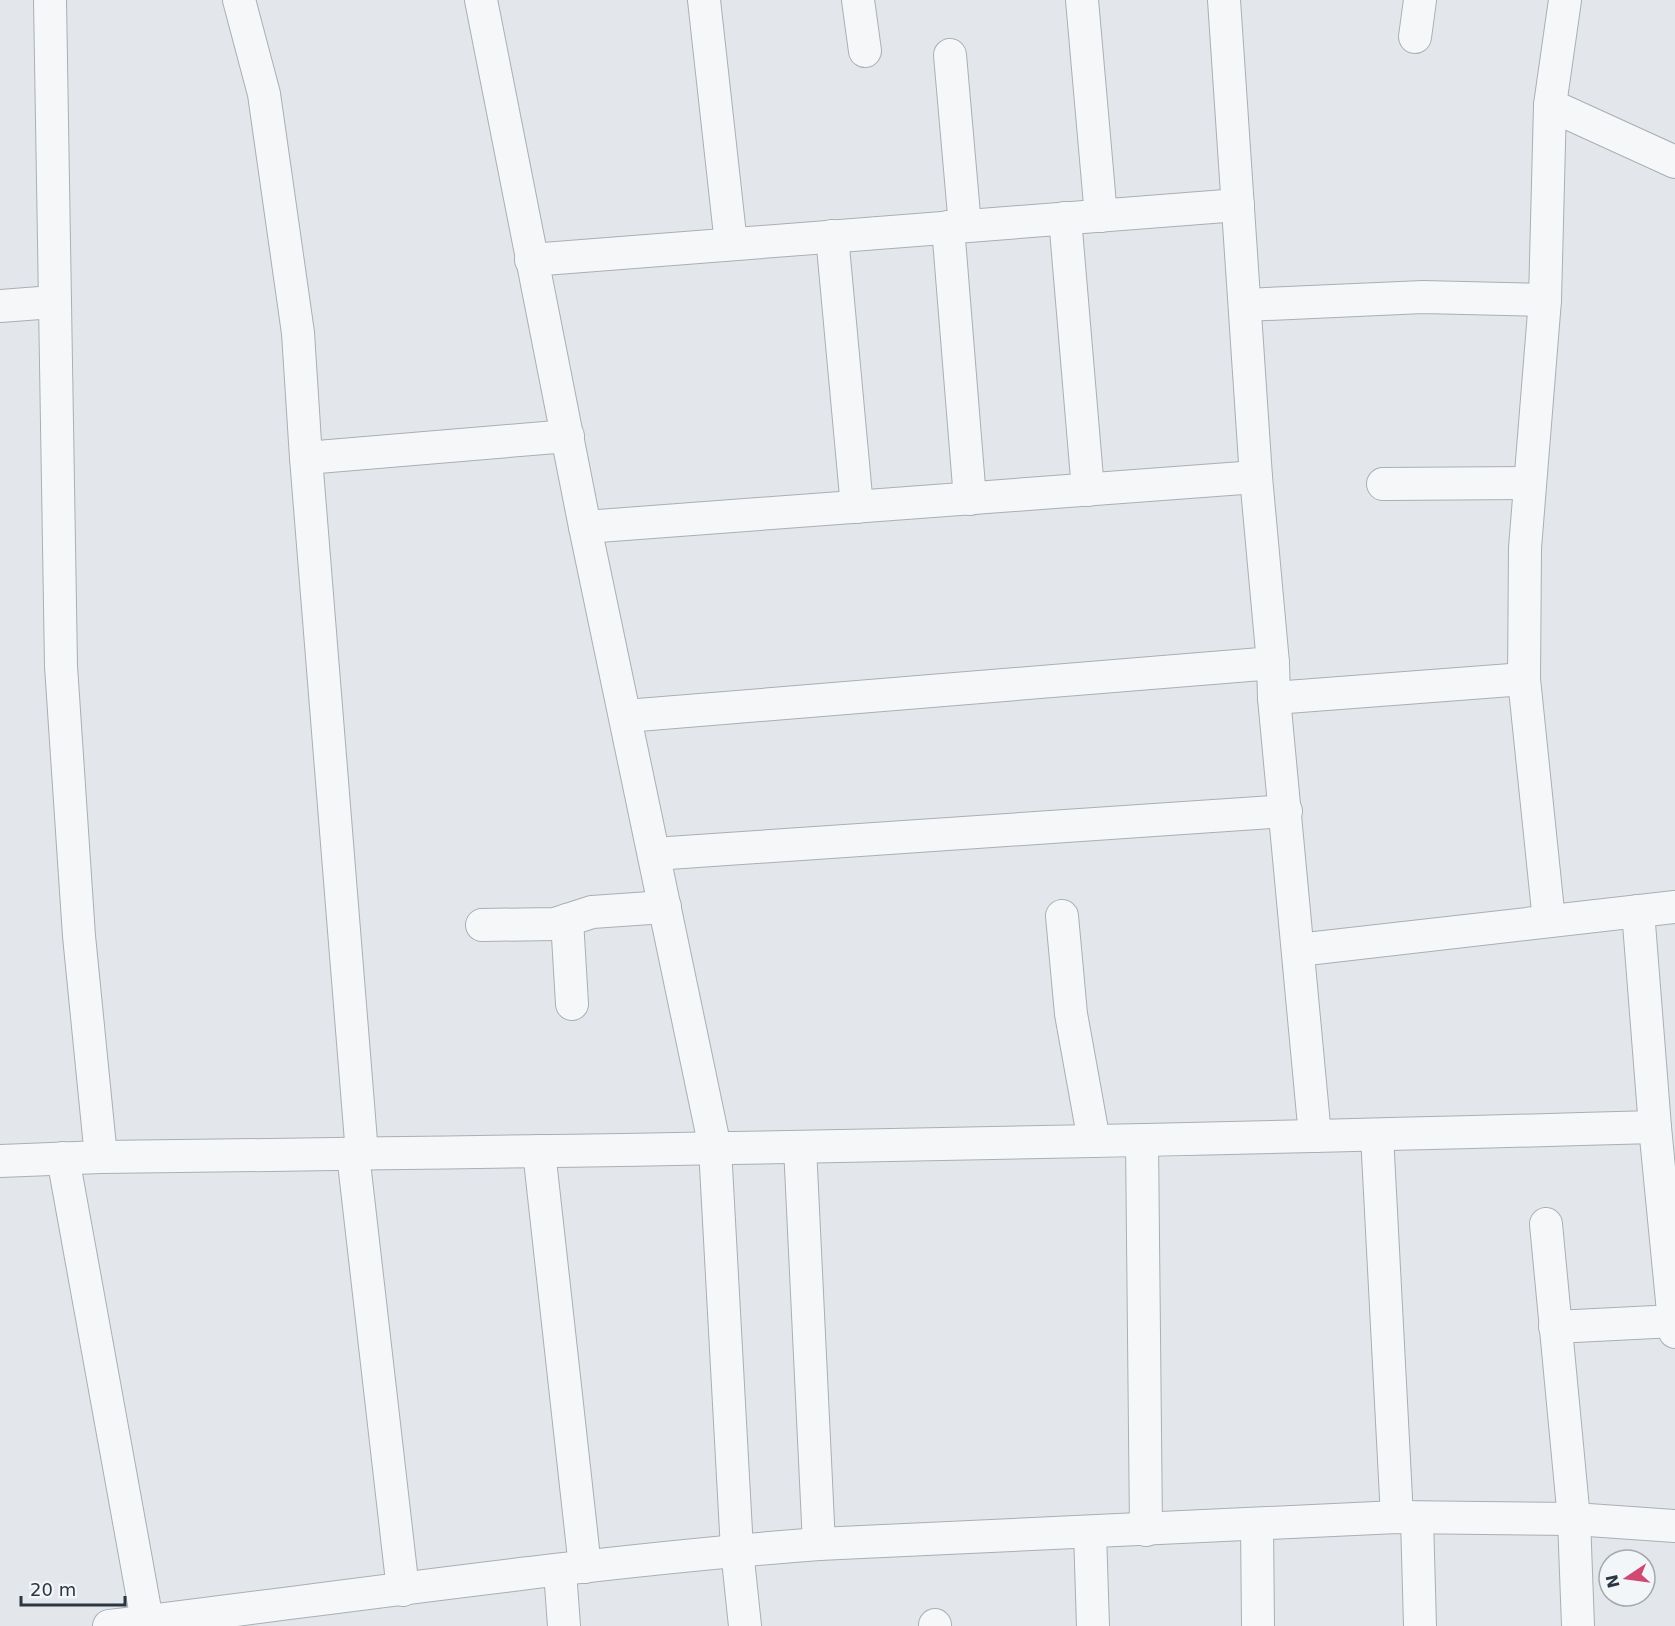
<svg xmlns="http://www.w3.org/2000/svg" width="1675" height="1626" font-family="'DejaVu Sans',sans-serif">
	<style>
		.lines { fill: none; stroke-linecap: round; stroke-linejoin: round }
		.minor-casing { stroke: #a8afb5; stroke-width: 34 }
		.minor { stroke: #f6f7f9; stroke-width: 32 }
	</style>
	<rect width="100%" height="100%" fill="#e3e7eb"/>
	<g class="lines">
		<!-- minor casing -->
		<g class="minor-casing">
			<g id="minor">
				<polyline points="50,0 61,666 79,936 101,1157"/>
				<polyline points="239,0 264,94 298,333 306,458 362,1154"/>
				<polyline points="481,0 585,527 715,1148 737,1550 745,1626"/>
				<polyline points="704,0 731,244"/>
				<polyline points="858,0 865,51"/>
				<polyline points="1082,0 1101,216"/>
				<polyline points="1224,0 1256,477 1273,663 1274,698 1315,1136"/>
				<polyline points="1415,37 1420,0"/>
				<polyline points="950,55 965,226"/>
				<polyline points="1550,105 1675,162"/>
				<polyline points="1065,218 1088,490"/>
				<polyline points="948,227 970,499"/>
				<polyline points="832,236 857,507"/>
				<polyline points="531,260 1238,205"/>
				<polyline points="1245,305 1423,297 1545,300"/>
				<polyline points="0,306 53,302"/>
				<polyline points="306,458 568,436"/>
				<polyline points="1383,484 1530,483"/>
				<polyline points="585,527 1256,477"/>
				<polyline points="1274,698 1524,679"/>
				<polyline points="626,716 1273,663"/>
				<polyline points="654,854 1286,811"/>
				<polyline points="1638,911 1655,1127 1675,1332"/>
				<polyline points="1062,916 1071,1014 1094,1141"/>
				<polyline points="567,920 572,1004"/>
				<polyline points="1549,921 1524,679 1525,548 1545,300 1550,105 1565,0"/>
				<polyline points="482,925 555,924 592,912 665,907"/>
				<polyline points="1298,950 1675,907"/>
				<polyline points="1377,1135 1397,1517"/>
				<polyline points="1142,1140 1146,1530"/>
				<polyline points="800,1147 819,1544"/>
				<polyline points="539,1151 585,1567"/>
				<polyline points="353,1154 403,1590"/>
				<polyline points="63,1158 148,1626"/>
				<path d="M0 1161 101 1157C619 1151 1137 1142 1655 1127"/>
				<polyline points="1546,1224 1574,1519 1578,1626"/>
				<polyline points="1555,1327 1675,1321"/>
				<polyline points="1417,1518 1420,1626"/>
				<polyline points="1257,1524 1258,1626"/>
				<polyline points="1090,1532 1093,1626"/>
				<polyline points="560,1571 564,1626"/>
				<polyline points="935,1625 935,1626"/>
				<path d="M109 1626C346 1597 582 1562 819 1544L1397 1517 1574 1519 1675 1526"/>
			</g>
		</g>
		<!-- minor -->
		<use href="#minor" class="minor"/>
	</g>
	<!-- north arrow -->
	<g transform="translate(1627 1578) rotate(257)"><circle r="28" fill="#f2f6f8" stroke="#a2aab0" stroke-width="1.5"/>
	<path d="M0-4.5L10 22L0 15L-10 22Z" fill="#cf4973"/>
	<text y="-9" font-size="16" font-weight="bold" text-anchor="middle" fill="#2a3743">N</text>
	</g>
	<!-- scale -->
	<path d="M21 1596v9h104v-9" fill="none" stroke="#2a3743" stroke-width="3"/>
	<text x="30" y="1596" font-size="18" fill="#2a3743" stroke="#f2f6f8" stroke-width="4.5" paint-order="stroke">20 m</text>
</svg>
